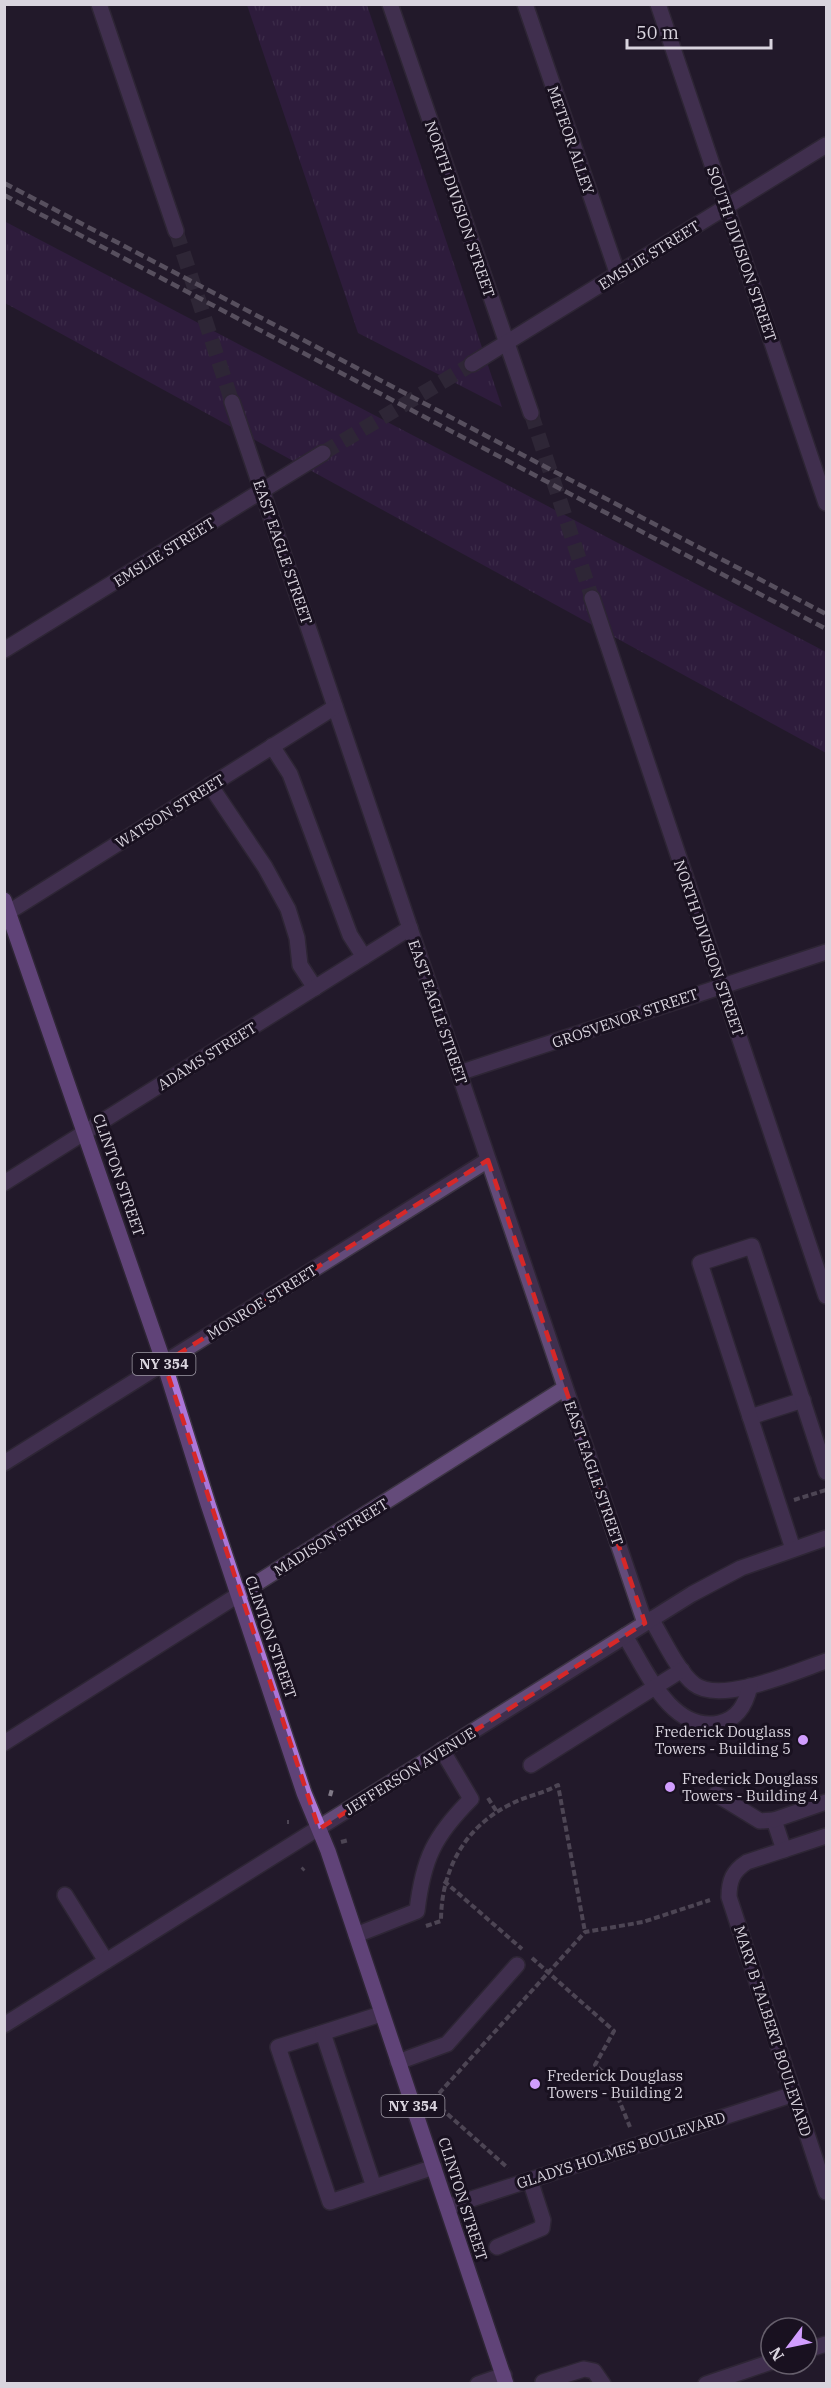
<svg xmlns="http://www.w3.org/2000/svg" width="831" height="2388" font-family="'IBM Plex Serif',serif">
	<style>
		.grass { fill: url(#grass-tufts) }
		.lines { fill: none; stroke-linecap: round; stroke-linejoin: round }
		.minor-tunnel { stroke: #3d3645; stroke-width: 15; stroke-dasharray: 15 8; stroke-linecap: butt }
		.minor-casing { stroke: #3c3443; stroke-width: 18 }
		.major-casing { stroke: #3c3443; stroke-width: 18 }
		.path { stroke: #807a87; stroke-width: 4; stroke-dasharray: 6 3; stroke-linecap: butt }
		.minor { stroke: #644b7a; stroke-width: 15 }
		.major { stroke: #ac76d8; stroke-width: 15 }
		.rail { stroke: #97919d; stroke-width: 4.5; stroke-dasharray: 9 4.5; stroke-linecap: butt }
		.marked { fill: none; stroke: #d62828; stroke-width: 4.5; stroke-dasharray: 12 8; stroke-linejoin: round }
		.poi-dot { fill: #d19dfe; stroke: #191120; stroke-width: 2 }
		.labels { text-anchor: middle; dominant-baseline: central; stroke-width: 6; stroke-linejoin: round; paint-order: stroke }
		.shield { fill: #191120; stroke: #9f9aa5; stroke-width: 1.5 }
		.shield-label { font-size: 14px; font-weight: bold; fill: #d9d4de }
		.street-label { font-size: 15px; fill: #d9d4de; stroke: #191120 }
		.poi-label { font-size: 15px; fill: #d9d4de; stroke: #191120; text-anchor: start }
	</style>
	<defs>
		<pattern id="grass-tufts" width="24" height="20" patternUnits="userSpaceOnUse" patternTransform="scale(1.5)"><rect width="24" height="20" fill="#3c1f53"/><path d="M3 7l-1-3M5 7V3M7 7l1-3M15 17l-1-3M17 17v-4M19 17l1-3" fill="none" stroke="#583f6b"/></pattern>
	</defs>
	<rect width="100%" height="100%" fill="#221a2a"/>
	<!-- grass -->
	<g class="grass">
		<polygon points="247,5 367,5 502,407 358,333"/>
		<polygon points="4,221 826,652 826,753 5,303"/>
	</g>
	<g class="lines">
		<!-- minor-tunnel -->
		<g class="minor-tunnel">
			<polyline points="176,231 232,402"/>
			<polyline points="531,413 592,598"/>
			<polyline points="323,453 472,364"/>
		</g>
		<!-- minor casing -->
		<g class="minor-casing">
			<g id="minor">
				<polyline points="99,4 176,231"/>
				<polyline points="390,4 531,413"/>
				<polyline points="525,4 618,275"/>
				<polyline points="658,4 826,503"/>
				<polyline points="472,364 826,145"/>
				<polyline points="232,402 645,1623"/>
				<polyline points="592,598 826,1296"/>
				<polyline points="4,650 323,453"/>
				<polyline points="272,746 290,774 350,935 364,957"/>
				<polyline points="210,785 265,867 288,909 297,938 300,965 315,988"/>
				<polyline points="4,915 335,707"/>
				<polyline points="459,1073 826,952"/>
				<polyline points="4,1183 410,928"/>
				<polyline points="750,1417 803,1400"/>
				<polyline points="4,1463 488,1160"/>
				<polyline points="793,1549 700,1263 752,1246 826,1472"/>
				<path d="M651 1619C662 1636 678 1672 694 1684 720 1705 797 1671 826 1661"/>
				<path d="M625 1636C645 1668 671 1733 719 1723 738 1719 746 1704 750 1686"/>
				<polyline points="4,1743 565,1388"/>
				<polyline points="531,1765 682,1670"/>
				<polyline points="716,1794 760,1821 774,1820 784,1850"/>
				<polyline points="774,1820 826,1802"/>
				<path d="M826 1836 747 1862C733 1871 729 1880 729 1897L826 2192"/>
				<polyline points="65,1895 106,1961"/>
				<path d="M356 1935 417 1911C423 1859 434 1836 471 1799L442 1750"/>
				<polyline points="381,2014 278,2047 330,2202 434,2167"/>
				<polyline points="4,2025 692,1594 741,1568 826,1538"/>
				<polyline points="323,2033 374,2187"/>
				<polyline points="398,2062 447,2044 517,1965"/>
				<polyline points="447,2207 794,2094"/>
				<polyline points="497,2247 542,2228 543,2220 530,2180"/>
				<polyline points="807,2350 826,2344"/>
				<polyline points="543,2382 584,2369 594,2371 603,2384"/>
				<polyline points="478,2384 504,2375"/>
				<polyline points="706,2384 771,2362"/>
			</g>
		</g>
		<!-- major casing -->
		<g class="major-casing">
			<polyline id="major" points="4,900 164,1363 208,1504 304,1793 328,1851 506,2384"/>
		</g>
		<!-- path -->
		<g class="path">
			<polyline points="794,1500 826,1490"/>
			<polyline points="330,1796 332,1789"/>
			<polyline points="488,1798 497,1812"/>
			<polyline points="287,1822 289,1822"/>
			<polyline points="341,1842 349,1840"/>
			<polyline points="302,1870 304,1868"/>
			<polyline points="444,1881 522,1949"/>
			<path d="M426 1926 441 1921C441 1871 464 1827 511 1804 526 1796 542 1794 558 1785L585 1932"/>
			<polyline points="532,1958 614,2031 595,2065 610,2078 630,2127"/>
			<polyline points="433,2100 585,1932 643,1922 710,1900"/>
			<polyline points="434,2102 508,2168"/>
		</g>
		<!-- minor -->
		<use href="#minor" class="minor"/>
		<!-- major -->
		<use href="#major" class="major"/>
		<!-- rail -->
		<g class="rail">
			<polyline points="4,183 826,614"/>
			<polyline points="4,195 826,629"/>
		</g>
	</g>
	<!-- marked area -->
	<path d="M0 0H831V2388H0ZM488 1160 645 1623 319 1829 164 1363Z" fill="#221a2a" fill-opacity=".55" fill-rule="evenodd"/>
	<path class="marked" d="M488 1160 645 1623 319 1829 164 1363Z"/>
	<!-- markers -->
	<g class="poi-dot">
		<circle cx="803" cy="1740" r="6"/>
		<circle cx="670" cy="1787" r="6"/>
		<circle cx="535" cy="2084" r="6"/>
	</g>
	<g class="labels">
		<!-- shield labels -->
		<g class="shield">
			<rect x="132.5" y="1353" width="63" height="22" rx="4.5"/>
			<rect x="381.5" y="2095" width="63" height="22" rx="4.5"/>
		</g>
		<g class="shield-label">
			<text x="164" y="1364">NY 354</text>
			<text x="413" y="2106">NY 354</text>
		</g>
		<!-- street labels -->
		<g class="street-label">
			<text transform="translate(571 140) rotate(71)">METEOR ALLEY</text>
			<text transform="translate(460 209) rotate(71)">NORTH DIVISION STREET</text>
			<text transform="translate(742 254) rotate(71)">SOUTH DIVISION STREET</text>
			<text transform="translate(649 255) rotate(-32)">EMSLIE STREET</text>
			<text transform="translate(164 552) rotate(-32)">EMSLIE STREET</text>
			<text transform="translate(283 552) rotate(71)">EAST EAGLE STREET</text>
			<text transform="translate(170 811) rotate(-32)">WATSON STREET</text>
			<text transform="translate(709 948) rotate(71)">NORTH DIVISION STREET</text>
			<text transform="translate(438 1012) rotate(71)">EAST EAGLE STREET</text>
			<text transform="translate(625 1018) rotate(-19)">GROSVENOR STREET</text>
			<text transform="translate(207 1056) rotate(-32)">ADAMS STREET</text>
			<text transform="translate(119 1175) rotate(71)">CLINTON STREET</text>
			<text transform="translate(262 1302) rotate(-32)">MONROE STREET</text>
			<text transform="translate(594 1473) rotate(71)">EAST EAGLE STREET</text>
			<text transform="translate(331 1537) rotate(-32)">MADISON STREET</text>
			<text transform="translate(271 1637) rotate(71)">CLINTON STREET</text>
			<text transform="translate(410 1771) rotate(-32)">JEFFERSON AVENUE</text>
			<text transform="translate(773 2031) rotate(72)">MARY B TALBERT BOULEVARD</text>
			<text transform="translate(621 2150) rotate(-18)">GLADYS HOLMES BOULEVARD</text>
			<text transform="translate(463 2199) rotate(72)">CLINTON STREET</text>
		</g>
		<!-- poi labels -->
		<g class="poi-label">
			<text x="791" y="1731" text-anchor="end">Frederick Douglass<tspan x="791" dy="17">Towers - Building 5</tspan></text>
			<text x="682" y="1778">Frederick Douglass<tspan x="682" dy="17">Towers - Building 4</tspan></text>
			<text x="547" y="2075">Frederick Douglass<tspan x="547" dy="17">Towers - Building 2</tspan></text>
		</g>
	</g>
	<!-- border -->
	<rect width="831" height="2388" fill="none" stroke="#d9d4de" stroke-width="12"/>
	<!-- north arrow -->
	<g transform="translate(789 2346) rotate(238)"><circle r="28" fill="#191120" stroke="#665f6c" stroke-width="1.5"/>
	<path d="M0-4.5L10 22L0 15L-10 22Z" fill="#d19dfe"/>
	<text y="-9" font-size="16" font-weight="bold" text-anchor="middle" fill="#d9d4de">N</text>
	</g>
	<!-- scale -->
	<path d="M627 39v9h144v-9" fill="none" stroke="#d9d4de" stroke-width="3"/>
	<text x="636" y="39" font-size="18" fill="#d9d4de" stroke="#191120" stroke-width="4.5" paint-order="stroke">50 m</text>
</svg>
